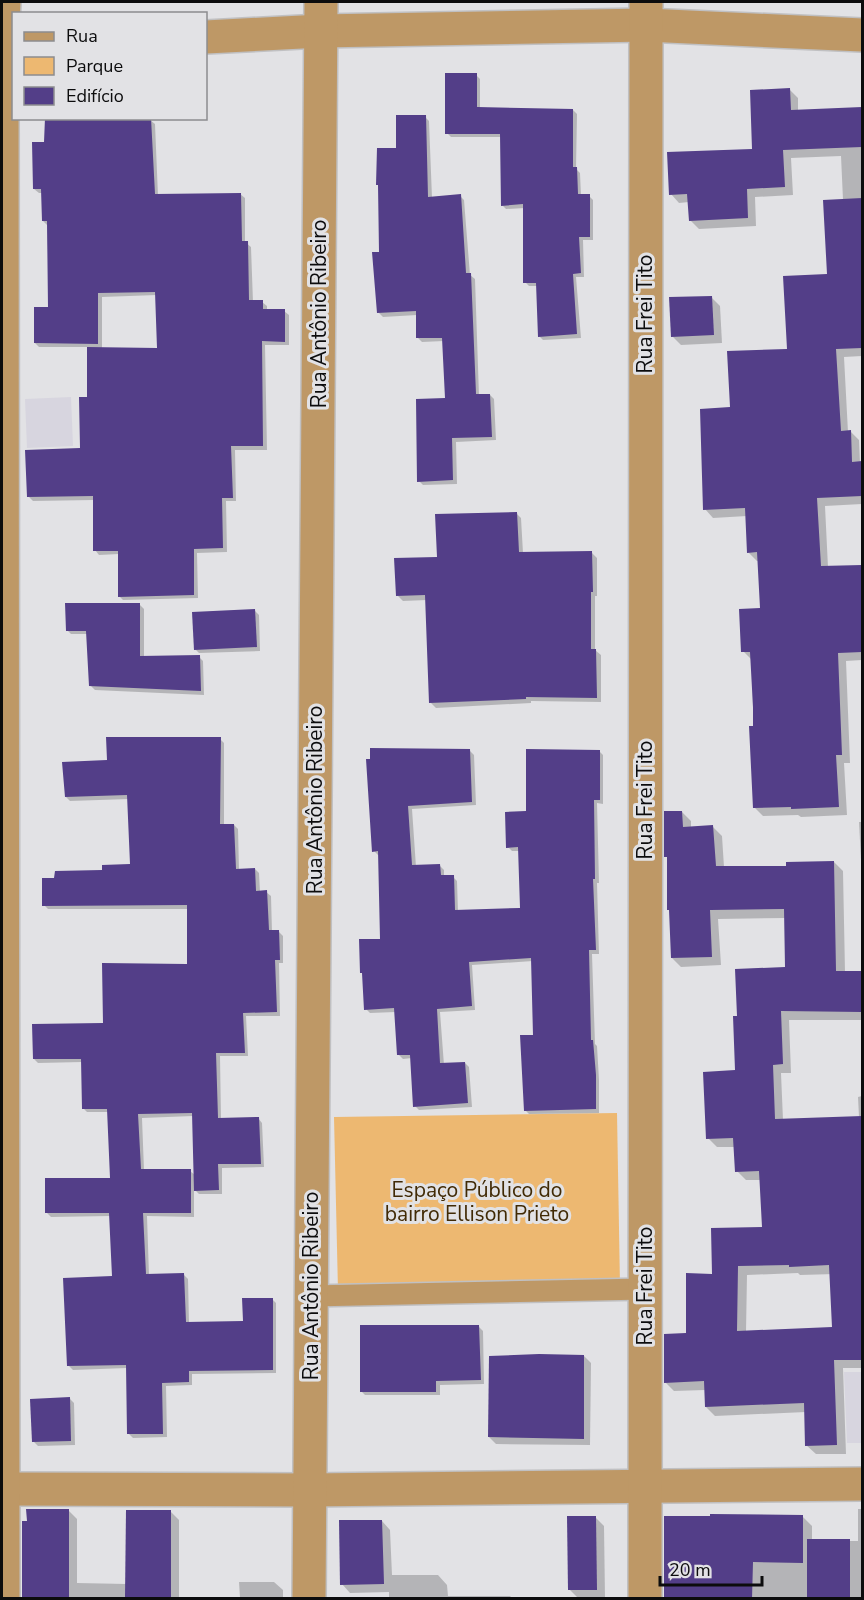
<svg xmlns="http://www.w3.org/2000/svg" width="864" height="1600" font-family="'Nunito Sans',sans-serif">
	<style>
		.built { fill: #d7d5df }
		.green { fill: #edb871 }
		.shadow { fill: #0003; fill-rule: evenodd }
		.building { fill: #533e88; fill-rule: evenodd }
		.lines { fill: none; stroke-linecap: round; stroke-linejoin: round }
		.service-casing { stroke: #c0c0c2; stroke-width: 24 }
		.minor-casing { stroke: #c0c0c2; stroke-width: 36 }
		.service { stroke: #be9866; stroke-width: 21 }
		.minor { stroke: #be9866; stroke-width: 33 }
		.labels { text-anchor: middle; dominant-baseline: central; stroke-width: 6; stroke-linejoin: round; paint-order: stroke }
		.street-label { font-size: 21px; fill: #0c0c0d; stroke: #e2e2e5 }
		.park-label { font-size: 21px; fill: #412a05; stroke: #e2e2e5 }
	</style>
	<rect width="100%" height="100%" fill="#e2e2e5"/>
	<!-- built -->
	<g class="built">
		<polygon points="71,397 73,446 27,448 25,399"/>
		<polygon points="844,1372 862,1372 862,1443 847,1443"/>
	</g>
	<!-- green -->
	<polygon class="green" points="617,1113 620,1286 338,1291 334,1117"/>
	<!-- shadow -->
	<g class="shadow">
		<polygon points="476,75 480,79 480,109 573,110 577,114 576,169 580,173 581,196 589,196 593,200 593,240 583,240 584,277 576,277 581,338 543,340 539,336 538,286 529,286 525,282 525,208 506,209 502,205 501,137 451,137 447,133"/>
		<polygon points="789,89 798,98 798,111 862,108 862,356 844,357 848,432 850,431 859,440 860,463 862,463 862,504 825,506 828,567 862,566 862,660 846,661 850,763 844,763 847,815 801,817 798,815 763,816 755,808 752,660 743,651 762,609 759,561 757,561 748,552 747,516 713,518 705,509 732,409 789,350 829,275 843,200 841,156 791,158 793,195 755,197 756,226 699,229 690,220 689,202 679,203 671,194 754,150"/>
		<polygon points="425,117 429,121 432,198 460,196 464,200 470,275 475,279 479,396 490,395 494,399 496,440 456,442 457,484 423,485 419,481 447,400 444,341 422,342 418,338 417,315 383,317 379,313 381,253 397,149"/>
		<path d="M150 120 155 124 158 196 240 194 245 198V242L251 247 253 302H262L267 306V311H284L289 315V345H265L267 450H235L236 501H226L227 552 197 553 198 598 123 600 119 596V554L99 555 95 550 94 500 33 501 29 497 81 450 88 398V347H39L35 343 50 308 47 225 43 221 42 193H39L34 189 46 144ZM157 295 158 350 102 349V297Z"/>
		<polygon points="711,297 720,306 722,343 681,345 673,337"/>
		<polygon points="516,513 521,518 523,553 592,553 597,558 597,596 595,596 595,650 601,655 601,702 531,701 531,703 436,708 431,703 427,600 403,601 398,596 438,559"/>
		<polygon points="140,605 144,609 144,658 199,657 203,661 204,695 95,690 90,685 87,634 71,634 67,630"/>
		<polygon points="255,611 259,615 260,651 199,653 195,649"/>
		<path d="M220 739 224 743V826L234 825 238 829 239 870 255 869 259 873 260 892H266L271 896 272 932H279L283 936V963H279L280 1016H246L248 1056H220L221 1119 258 1118 262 1123 264 1167 222 1168V1194H199L194 1189V1217L147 1216 149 1275H184L188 1279 189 1323 244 1322 272 1299 276 1303V1373L192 1374V1385L166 1386 167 1437 133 1438 129 1434 127 1368 73 1370 69 1366 114 1278 111 1216 51 1217 47 1213 112 1179 109 1112H87L83 1108V1062L38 1063 34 1059 104 1024 189 965 188 909H48L44 905 56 880 131 866 129 799 70 801 66 797 109 761ZM193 1116 195 1175 190 1171 144 1170 142 1118Z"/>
		<polygon points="470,751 474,755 476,805 412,809 416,867 440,866 444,870 444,877 453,877 457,881 458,912 521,910 520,851 512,851 508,847 527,812 599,751 603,755 603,804 597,803 599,883 597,883 599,954 592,954 595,1044 597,1046 599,1080 599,1113 529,1114 525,1110 534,1036 533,961 472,965 475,1010 440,1012 444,1065 465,1063 469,1067 472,1107 419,1110 415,1106 412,1058 403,1059 399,1055 396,1012 370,1013 366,1009 364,974 382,940 380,855 378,855 374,851 368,761"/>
		<polygon points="682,812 691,821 691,828 713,827 722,836 724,867 788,867 834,862 843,871 845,972 862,973 862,1020 789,1020 791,1073 781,1073 783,1120 859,1117 858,1097 862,1096 862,1180 844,1180 835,1274 800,1275 798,1273 747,1275 746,1332 834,1328 832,1292 862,1291 862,1368 843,1368 846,1454 816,1454 806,1445 806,1412 715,1416 706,1407 705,1390 674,1391 665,1382 713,1275 763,1228 761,1180 746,1180 737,1171 735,1147 717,1147 708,1138 736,1072 739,1018 786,968 786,918 718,919 721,965 681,967 672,958 669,859 666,856"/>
		<polygon points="859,822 862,822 862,861 861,860"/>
		<polygon points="479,1327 483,1331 484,1384 440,1385 440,1395 365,1395 361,1391"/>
		<polygon points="584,1356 591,1363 590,1445 496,1444 489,1437"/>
		<polygon points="70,1399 74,1403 75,1445 38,1446 34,1442"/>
		<polygon points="858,1509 862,1509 862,1598 665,1598 802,1516 812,1526 812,1541 858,1541"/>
		<polygon points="69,1511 77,1519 77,1583 127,1584 171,1512 179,1520 179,1598 23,1598"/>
		<polygon points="595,1517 604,1526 605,1598 578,1598 569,1589"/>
		<polygon points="382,1521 390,1530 392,1575 438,1575 447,1585 448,1596 510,1596 512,1598 389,1598 389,1592 350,1593 342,1584"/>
		<polygon points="239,1582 274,1582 283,1590 283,1598 240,1598"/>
	</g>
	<!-- building -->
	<g class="building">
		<polygon points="445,73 477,73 477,107 573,109 573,167 577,167 578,194 590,194 590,237 579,237 581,273 573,274 577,334 538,337 536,283 523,283 523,204 501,206 500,134 445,134"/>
		<polygon points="790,88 791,110 862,107 862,147 783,150 785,187 747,189 748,218 689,221 687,194 669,195 667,152 752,149 750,90"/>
		<polygon points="396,115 426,115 428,197 461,194 466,273 471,273 476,394 490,394 492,437 452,438 453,480 417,482 416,399 445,398 442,338 416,338 416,311 377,313 372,252 379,252 378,185 376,185 377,148 396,148"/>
		<polygon points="45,118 151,118 155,194 241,193 242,241 248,241 249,300 263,300 263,309 285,309 285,342 262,341 263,446 231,446 233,498 222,498 223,548 194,549 194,595 118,597 118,551 93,551 93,496 27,497 25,450 80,448 79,397 87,397 87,347 157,348 155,292 98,293 98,344 34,343 34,307 48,307 47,221 42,221 41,189 33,189 32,142 44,142"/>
		<polygon points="862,198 862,348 836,349 841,431 851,430 852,462 862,461 862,496 817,498 821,566 862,565 862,652 838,653 842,755 836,755 839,807 791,809 791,807 753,808 749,726 753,726 753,707 750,652 741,652 739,609 760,608 757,552 747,553 745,508 703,510 700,409 730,407 727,351 787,349 783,276 827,274 823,200"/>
		<polygon points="712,296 714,335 671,337 669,297"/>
		<polygon points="517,512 519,552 592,551 593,592 591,592 591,649 596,649 597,698 526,697 526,699 429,703 425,595 396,596 394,558 437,557 435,514"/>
		<polygon points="65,603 140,603 140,656 200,655 201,691 89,686 86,631 66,631"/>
		<polygon points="255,609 257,647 194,650 192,612"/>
		<polygon points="106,737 221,737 220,824 234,824 236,869 255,868 256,891 267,890 269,930 279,930 280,960 275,960 277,1012 243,1013 245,1053 216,1053 218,1118 259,1117 261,1164 218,1164 219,1190 194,1191 192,1113 138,1114 141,1169 191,1169 191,1213 143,1213 146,1274 184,1273 186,1322 243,1321 242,1298 273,1298 273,1370 189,1371 189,1382 162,1383 163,1434 127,1434 126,1365 67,1366 63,1278 112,1276 109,1213 45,1213 45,1178 110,1178 107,1109 82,1109 81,1059 33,1059 32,1024 103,1023 102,963 187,964 187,905 42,906 42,878 54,878 55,871 102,870 102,865 130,864 127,795 65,797 62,762 107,760"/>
		<polygon points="370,748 470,749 472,802 408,806 412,865 440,864 441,875 454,875 455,910 520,908 518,847 506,848 505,812 526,811 526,749 600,750 600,800 594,800 595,879 593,879 596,950 589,950 591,1040 593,1040 596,1075 596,1109 524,1111 520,1035 533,1035 531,958 469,962 472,1006 437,1009 440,1063 465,1062 468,1103 413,1107 410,1055 397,1055 394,1008 364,1010 362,973 360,973 359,939 380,939 378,851 372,852 366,759 370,759"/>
		<path d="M664 811H682L683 827 713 825 716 866H786V862L834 861 836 971H862V1012L781 1011 783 1064 773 1065 775 1119 862 1116V1360H834L837 1445 805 1446 804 1403 705 1407 704 1381 664 1383V1334L686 1333V1273L712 1274 711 1228 762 1227 759 1171 735 1172 733 1138 706 1139 703 1072 735 1070 733 1016H737L735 969 785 967 784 909 710 910 712 957 671 958 669 910H667V857H664ZM789 1265V1267L829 1265 832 1327 737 1331 738 1266Z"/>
		<polygon points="360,1325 479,1325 481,1380 436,1381 436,1392 360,1392"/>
		<polygon points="539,1354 584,1355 584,1439 488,1437 489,1356"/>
		<polygon points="70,1397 71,1441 32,1442 30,1399"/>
		<polygon points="26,1509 69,1509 69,1599 22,1599 22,1521 27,1521"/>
		<polygon points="126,1510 171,1510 171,1597 125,1597"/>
		<polygon points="710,1514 803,1515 803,1563 753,1562 752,1599 664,1599 664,1516 710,1516"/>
		<polygon points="567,1516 596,1516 597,1590 568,1590"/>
		<polygon points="339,1520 382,1520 384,1584 340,1585"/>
		<rect x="807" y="1539" width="43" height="60"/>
	</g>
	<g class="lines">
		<!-- service casing -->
		<g class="service-casing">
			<polyline id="service" points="311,1296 645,1289"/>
		</g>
		<!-- minor casing -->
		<g class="minor-casing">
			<g id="minor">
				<polyline points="206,37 321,31 646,25 862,35"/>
				<polyline points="2,1489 309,1490 862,1484"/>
				<polyline points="3,1598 2,48 4,2"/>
				<polyline points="309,1598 321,2"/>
				<polyline points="645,1598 646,2"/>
			</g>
		</g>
		<!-- service -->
		<use href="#service" class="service"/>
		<!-- minor -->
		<use href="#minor" class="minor"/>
	</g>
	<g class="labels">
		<!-- street labels -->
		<g class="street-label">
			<text transform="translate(319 314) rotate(-90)">Rua Antônio Ribeiro</text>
			<text transform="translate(645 314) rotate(-90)">Rua Frei Tito</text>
			<text transform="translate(315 800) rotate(-90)">Rua Antônio Ribeiro</text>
			<text transform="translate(645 800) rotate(-90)">Rua Frei Tito</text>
			<text transform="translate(311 1286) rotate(-90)">Rua Antônio Ribeiro</text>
			<text transform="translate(645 1286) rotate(-90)">Rua Frei Tito</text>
		</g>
		<!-- park labels -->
		<g class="park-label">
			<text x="477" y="1190">Espaço Público do<tspan x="477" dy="24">bairro Ellison Prieto</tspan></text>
		</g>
	</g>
	<!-- border -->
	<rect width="864" height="1600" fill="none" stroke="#0c0c0d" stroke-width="6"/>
	<!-- legend -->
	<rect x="12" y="12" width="195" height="108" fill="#e2e2e5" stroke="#8c8c8f" stroke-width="1.5"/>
	<rect x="24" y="32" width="30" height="9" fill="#be9866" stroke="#8c8c8f" stroke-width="1.5"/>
	<text x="66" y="42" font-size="18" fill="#0c0c0d">Rua</text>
	<rect x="24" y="57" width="30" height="18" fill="#edb871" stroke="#8c8c8f" stroke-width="1.5"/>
	<text x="66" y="72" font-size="18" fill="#0c0c0d">Parque</text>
	<rect x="24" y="87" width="30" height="18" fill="#533e88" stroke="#8c8c8f" stroke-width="1.5"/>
	<text x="66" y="102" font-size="18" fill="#0c0c0d">Edifício</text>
	<!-- scale -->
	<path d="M660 1576v9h102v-9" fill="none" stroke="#0c0c0d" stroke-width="3"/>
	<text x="669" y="1576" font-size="18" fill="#0c0c0d" stroke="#e2e2e5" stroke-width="4.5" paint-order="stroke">20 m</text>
</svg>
